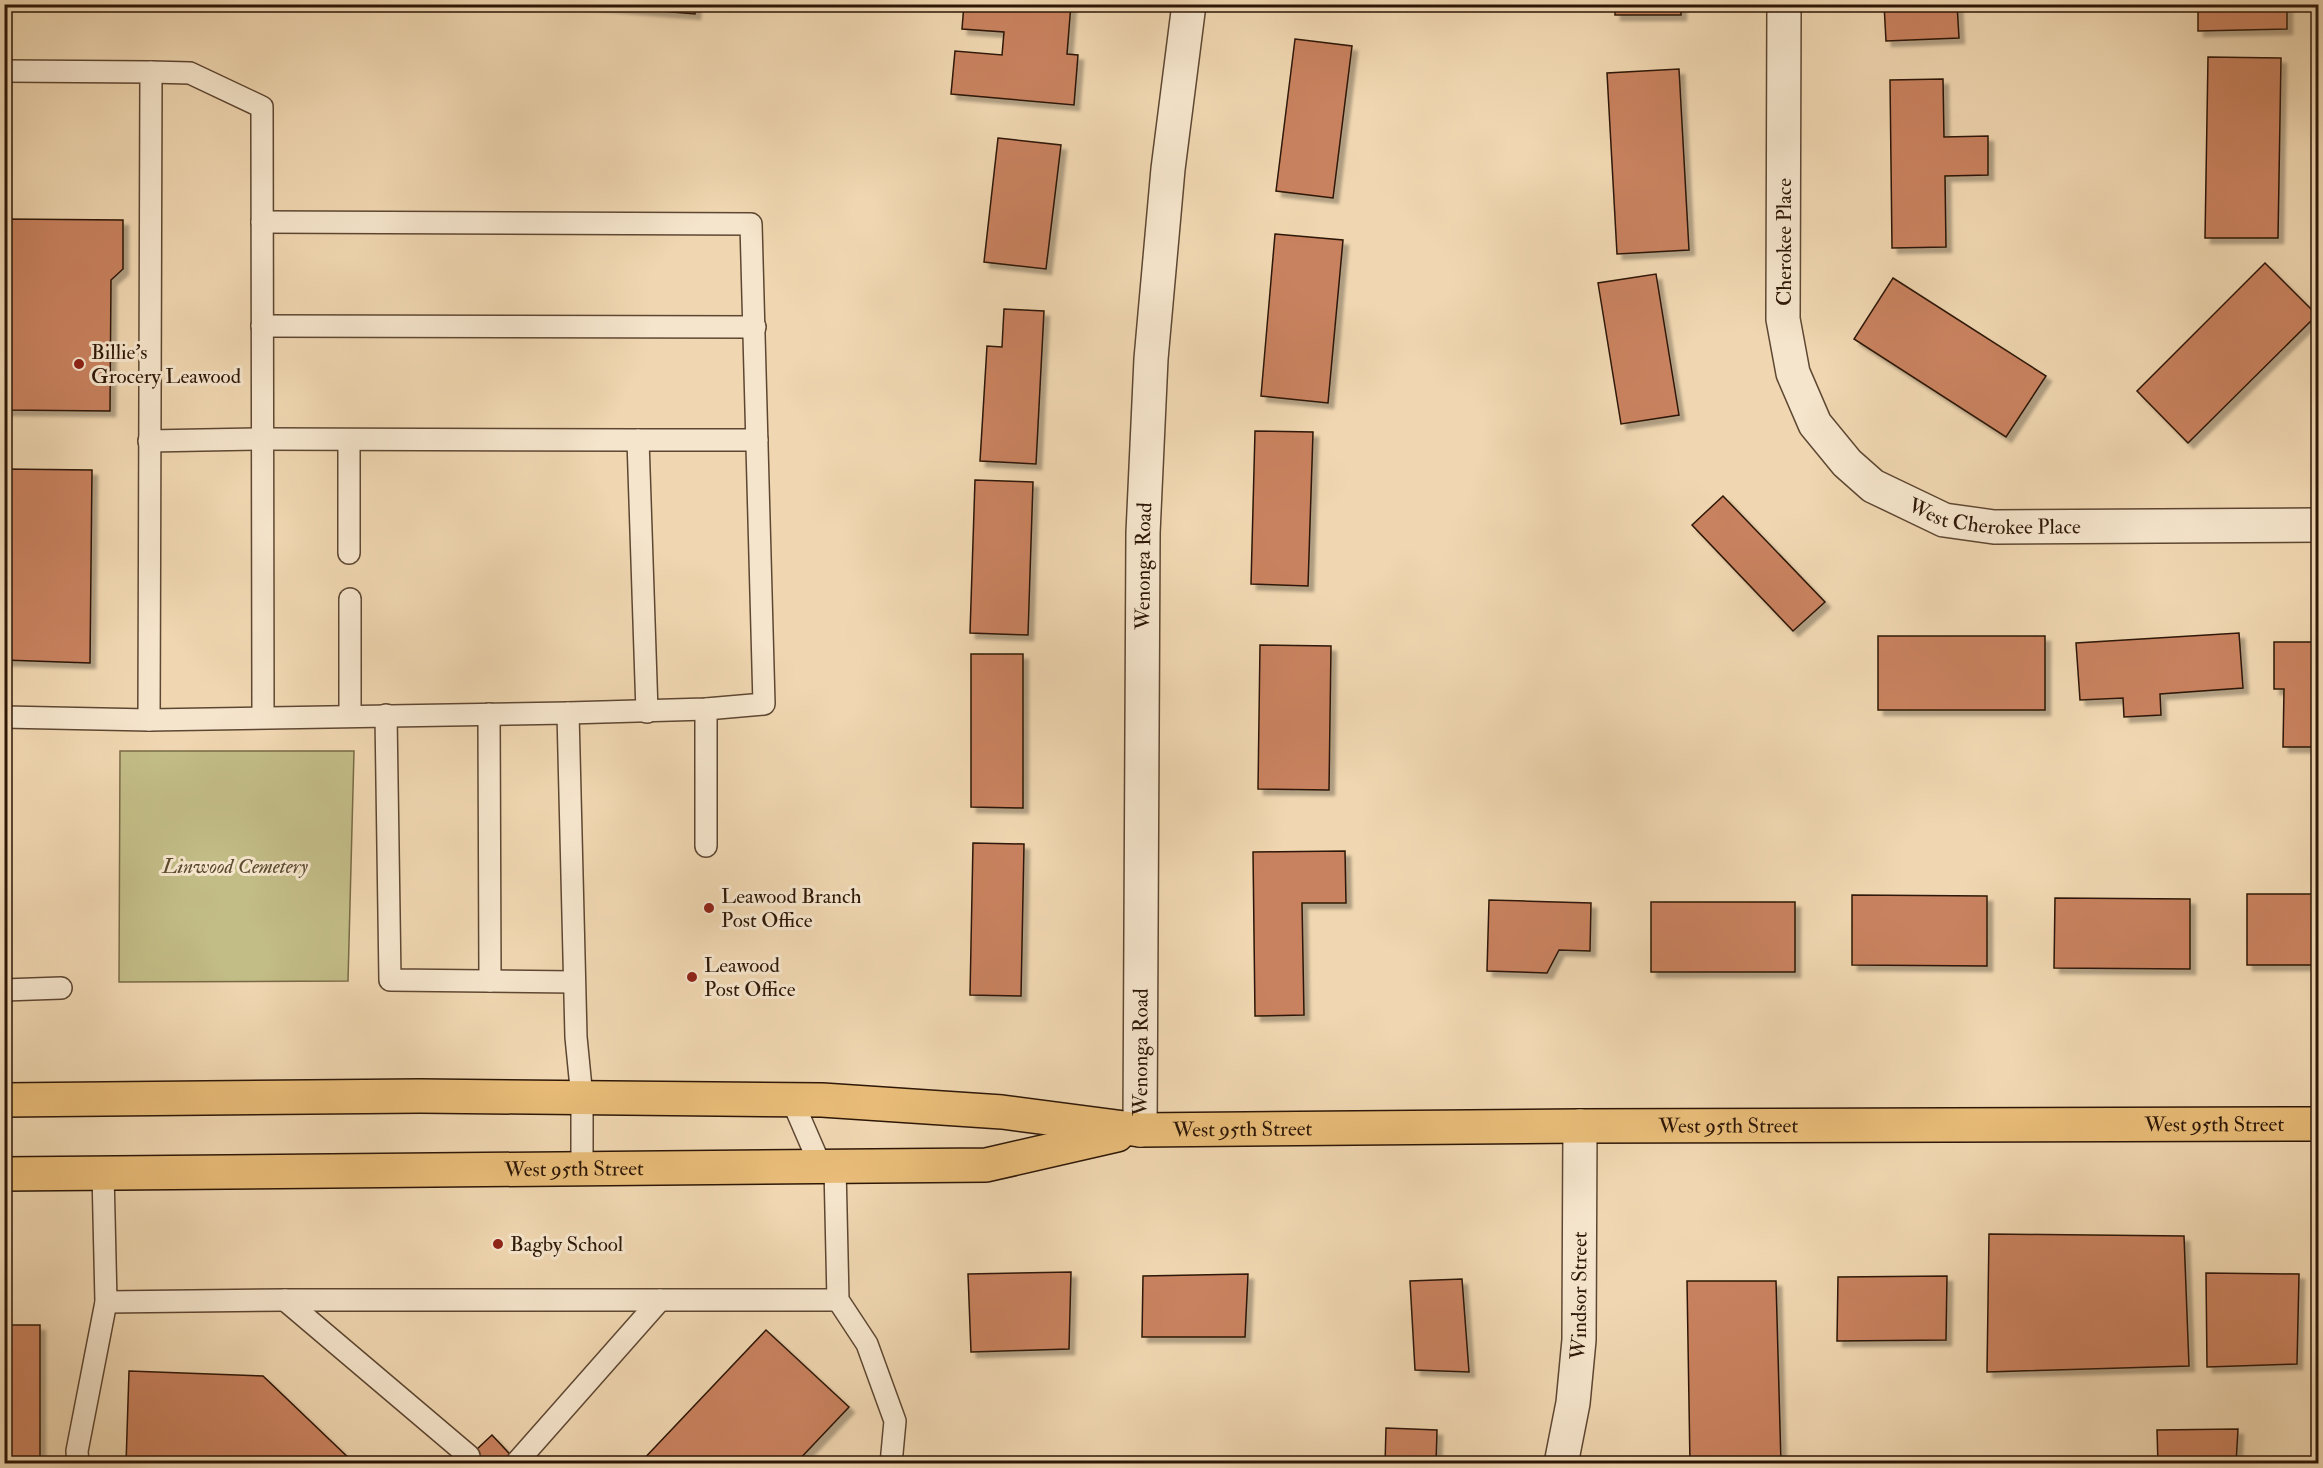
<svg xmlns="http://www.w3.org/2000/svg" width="2323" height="1468" font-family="'IM FELL Double Pica',serif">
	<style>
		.green { fill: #c2bc86; stroke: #786a46; stroke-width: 1.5 }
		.building { fill: #c9825f; stroke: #2d1707; stroke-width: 1.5; filter: url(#shadow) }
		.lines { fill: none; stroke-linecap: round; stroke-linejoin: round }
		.lane-casing { stroke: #5e4732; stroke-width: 24 }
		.street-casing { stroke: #5e4732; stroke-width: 36 }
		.primary-casing { stroke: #2d1707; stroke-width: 36 }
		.lane { stroke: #f5e5cc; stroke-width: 21 }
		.street { stroke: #f5e5cc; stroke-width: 33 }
		.primary { stroke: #e8bc78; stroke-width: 33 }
		.poi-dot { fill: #8f2418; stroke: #f5e5cc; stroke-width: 2 }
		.labels { text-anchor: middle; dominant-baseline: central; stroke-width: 6; stroke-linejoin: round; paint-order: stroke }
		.street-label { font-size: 21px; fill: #2d1707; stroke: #f5e5cc }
		.poi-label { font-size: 21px; fill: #2d1707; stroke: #f5e5cc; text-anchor: start }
		.park-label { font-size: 21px; font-style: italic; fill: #5a492d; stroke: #f5e5cc }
	</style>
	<defs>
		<filter id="shadow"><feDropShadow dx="5.5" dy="5.5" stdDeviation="1.5" flood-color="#0004"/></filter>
	</defs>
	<rect width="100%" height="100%" fill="#f0d7b1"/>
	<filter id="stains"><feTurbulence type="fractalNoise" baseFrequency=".00333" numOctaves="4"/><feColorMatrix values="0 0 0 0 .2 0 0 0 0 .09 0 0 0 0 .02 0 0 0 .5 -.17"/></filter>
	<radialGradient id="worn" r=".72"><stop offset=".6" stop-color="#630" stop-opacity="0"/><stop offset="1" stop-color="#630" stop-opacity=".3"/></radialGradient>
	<!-- green -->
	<polygon class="green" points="120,751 354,751 348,981 119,982"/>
	<!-- building -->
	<g class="building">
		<polygon points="577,4 696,4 695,14"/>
		<polygon points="964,4 1071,4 1067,54 1078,55 1074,105 951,94 955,51 1002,55 1004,32 962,29"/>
		<rect x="1615" y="4" width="66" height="11"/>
		<polygon points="1884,4 1957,4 1959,38 1886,41"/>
		<polygon points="2198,4 2287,4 2287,29 2198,31"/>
		<polygon points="1295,39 1352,46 1333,198 1276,191"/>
		<polygon points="2208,57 2281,58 2278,238 2205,238"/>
		<polygon points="1679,69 1689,250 1617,254 1607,73"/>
		<polygon points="1943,79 1944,137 1988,136 1988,175 1945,176 1946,247 1892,248 1890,80"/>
		<polygon points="998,138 1061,145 1046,269 984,262"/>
		<polygon points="4,219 123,220 123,269 111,280 110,411 4,410"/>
		<polygon points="1275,234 1343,240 1328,403 1261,396"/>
		<polygon points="2265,263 2317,315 2188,443 2137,391"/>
		<polygon points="1656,274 1679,415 1621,424 1598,283"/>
		<polygon points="1893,278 2046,376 2006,437 1854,339"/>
		<polygon points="1004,309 1044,311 1036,464 980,461 987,346 1002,347"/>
		<polygon points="1255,431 1313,432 1308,586 1251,584"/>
		<polygon points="4,469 92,470 90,663 4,660"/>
		<polygon points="975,480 1033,482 1028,635 970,633"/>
		<polygon points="1723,496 1825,602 1793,631 1692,525"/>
		<polygon points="2239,633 2243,688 2160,694 2161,715 2124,717 2123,698 2080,700 2076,643"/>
		<rect x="1878" y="636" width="167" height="74"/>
		<polygon points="2274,642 2318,642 2318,747 2283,747 2284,689 2274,689"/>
		<polygon points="1260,645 1331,646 1329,790 1258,789"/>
		<polygon points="971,654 1023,654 1023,808 971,807"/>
		<polygon points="973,843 1024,844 1021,996 970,995"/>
		<polygon points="1345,851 1346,903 1302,903 1304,1015 1255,1016 1253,852"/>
		<rect x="2247" y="894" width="71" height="71"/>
		<polygon points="1852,895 1987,896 1987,966 1852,965"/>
		<polygon points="2055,898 2190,899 2190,969 2054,968"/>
		<polygon points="1489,900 1591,903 1590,951 1559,950 1547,973 1487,971"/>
		<rect x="1651" y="902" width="144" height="70"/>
		<polygon points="1989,1234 2184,1236 2189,1366 1987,1372"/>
		<polygon points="1071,1272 1069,1349 971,1352 968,1274"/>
		<polygon points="2206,1273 2299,1274 2297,1364 2207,1367"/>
		<polygon points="1248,1274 1245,1337 1142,1337 1143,1276"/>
		<polygon points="1947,1276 1946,1340 1837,1341 1838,1277"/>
		<polygon points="1462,1279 1469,1372 1415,1370 1410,1281"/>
		<polygon points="1687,1281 1776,1281 1781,1464 1690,1464"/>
		<rect x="4" y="1325" width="36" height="139"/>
		<polygon points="766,1330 849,1407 795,1464 639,1464"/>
		<polygon points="129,1371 263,1376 355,1464 126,1464"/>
		<polygon points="1386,1428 1437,1430 1436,1464 1385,1464"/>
		<polygon points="2238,1429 2236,1464 2158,1464 2157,1430"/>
		<polygon points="492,1435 519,1464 461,1464"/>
	</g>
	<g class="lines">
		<!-- lane casing -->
		<g class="lane-casing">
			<g id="lane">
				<polyline points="4,71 151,72 149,720"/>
				<polyline points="151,72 190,73 262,107 263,717"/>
				<polyline points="262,222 751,224 764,704 706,709 568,713"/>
				<polyline points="262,326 755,327"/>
				<polyline points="349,440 349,553"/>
				<polyline points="149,441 263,439 638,440"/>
				<polyline points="350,599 350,716"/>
				<polyline points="706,709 706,846"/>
				<polyline points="647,712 638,440 757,440"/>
				<polyline points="489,714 490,981"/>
				<polyline points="386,715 390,980 574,982"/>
				<polyline points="4,717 149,720 568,713 576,1037 582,1098 582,1169"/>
				<polyline points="4,990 61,988"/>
				<polyline points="792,1100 821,1167"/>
				<polyline points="835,1167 838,1300 867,1344 895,1421 891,1464"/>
				<polyline points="285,1300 469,1456"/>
				<polyline points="106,1302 285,1300 838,1300"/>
				<polyline points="517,1462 660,1300"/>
				<polyline points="78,1464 77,1451 106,1302 103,1173"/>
			</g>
		</g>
		<!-- street casing -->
		<g class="street-casing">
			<g id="street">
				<path id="s1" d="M1784 4 1783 319 1793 373 1815 424 1847 463 1873 486 1944 520 1994 527 2318 525"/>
				<path id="s2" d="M1140 1130 1143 533 1151 359 1168 169 1189 4"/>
				<path id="s3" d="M1561 1464 1573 1403 1579 1340 1580 1126"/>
			</g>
		</g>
		<!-- primary casing -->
		<g class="primary-casing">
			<g id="primary">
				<path id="s4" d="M4 1100 420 1096 822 1100 1002 1112 1140 1130 1580 1126 2318 1124"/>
				<path id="s5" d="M4 1174 986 1165 1117 1135"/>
			</g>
		</g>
		<!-- lane -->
		<use href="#lane" class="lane"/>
		<!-- street -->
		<use href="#street" class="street"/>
		<!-- primary -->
		<use href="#primary" class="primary"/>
	</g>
	<!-- markers -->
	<g class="poi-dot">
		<circle cx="79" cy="364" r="6"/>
		<circle cx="709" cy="908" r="6"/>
		<circle cx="692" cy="977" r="6"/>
		<circle cx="498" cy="1244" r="6"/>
	</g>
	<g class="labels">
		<!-- street labels -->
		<g class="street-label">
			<text transform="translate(1784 242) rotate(-90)">Cherokee Place</text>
			<text stroke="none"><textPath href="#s1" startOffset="639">West Cherokee Place</textPath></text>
			<text stroke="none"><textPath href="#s2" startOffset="564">Wenonga Road</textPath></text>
			<text stroke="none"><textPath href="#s2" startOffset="78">Wenonga Road</textPath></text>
			<text stroke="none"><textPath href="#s4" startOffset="2212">West 95th Street</textPath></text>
			<text stroke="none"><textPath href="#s4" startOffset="1726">West 95th Street</textPath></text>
			<text stroke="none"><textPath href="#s4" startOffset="1240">West 95th Street</textPath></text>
			<text stroke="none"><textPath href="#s5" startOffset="570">West 95th Street</textPath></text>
			<text stroke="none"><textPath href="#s3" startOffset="170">Windsor Street</textPath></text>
		</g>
		<!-- poi labels -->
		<g class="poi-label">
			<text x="91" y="352">Billie's<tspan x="91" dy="24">Grocery Leawood</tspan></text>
			<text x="721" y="896">Leawood Branch<tspan x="721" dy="24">Post Office</tspan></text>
			<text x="704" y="965">Leawood<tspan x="704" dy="24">Post Office</tspan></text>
			<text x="510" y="1244">Bagby School</text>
		</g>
		<!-- park labels -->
		<g class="park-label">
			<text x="235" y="866">Linwood Cemetery</text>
		</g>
	</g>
	<!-- margin -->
	<rect width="2323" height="1468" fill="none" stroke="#f0d7b1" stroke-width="24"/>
	<rect x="6" y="6" width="2311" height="1456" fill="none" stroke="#2d1707" stroke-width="3"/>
	<rect x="12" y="12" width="2299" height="1444" fill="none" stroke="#2d1707" stroke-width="1.5"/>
	<rect width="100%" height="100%" filter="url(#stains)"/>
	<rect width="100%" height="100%" fill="url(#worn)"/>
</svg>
